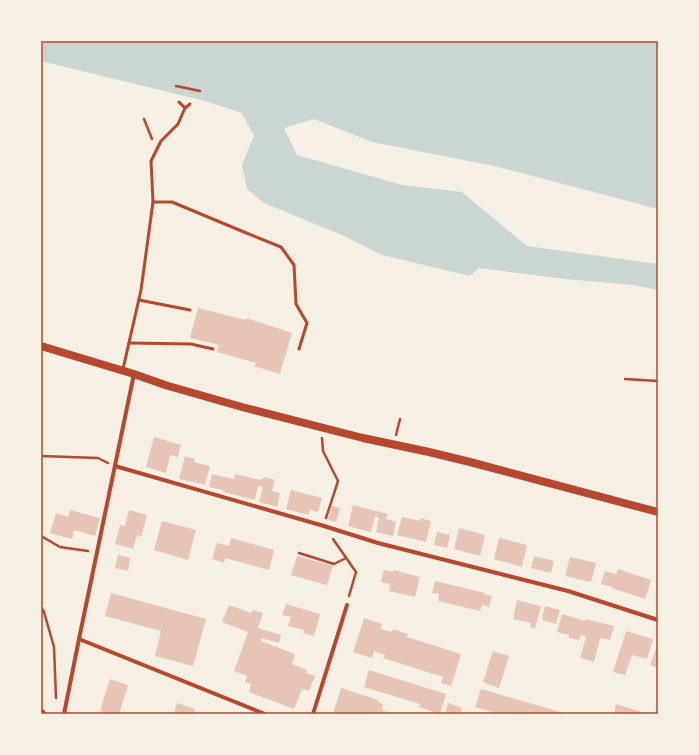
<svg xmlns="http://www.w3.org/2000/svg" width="699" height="755" font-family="'Space Grotesk',sans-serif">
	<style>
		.water { fill: #c9d6d2 }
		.building { fill: #e6c5b7 }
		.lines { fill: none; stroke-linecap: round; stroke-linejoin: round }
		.path { stroke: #b5482f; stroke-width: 2.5 }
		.service { stroke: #b5482f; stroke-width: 3 }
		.minor { stroke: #b5482f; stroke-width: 4 }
		.secondary { stroke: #b5482f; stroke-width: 8 }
		.neatline { fill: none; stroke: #b5482f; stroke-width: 1.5 }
	</style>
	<rect width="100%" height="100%" fill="#f6efe4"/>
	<!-- water -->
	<polygon class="water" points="41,41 658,41 658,209 499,167 372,142 314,119 284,128 297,155 402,185 462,192 527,246 658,264 658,290 633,285 566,279 479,268 470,276 382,255 342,235 264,203 247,189 242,165 254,136 242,113 205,101 41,61"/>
	<!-- building -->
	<g class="building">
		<polygon points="198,308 246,320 246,318 292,333 280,374 254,366 256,363 217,352 219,345 190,338"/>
		<polygon points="154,437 181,445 178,457 170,455 166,473 146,467"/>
		<polygon points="185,456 195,459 194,462 210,466 205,485 179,479"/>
		<polygon points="212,474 234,479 235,474 260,480 265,477 275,480 272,491 280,493 277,507 259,502 263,487 258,486 255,500 223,492 223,490 209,487"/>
		<polygon points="291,490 322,498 318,512 310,510 308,515 286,509"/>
		<polygon points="353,505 388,514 386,519 396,522 393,536 376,532 379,518 375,516 371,532 348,526"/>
		<polygon points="332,506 340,508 336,522 328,520"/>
		<polygon points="70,510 100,518 95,536 74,530 72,539 50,533 56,513 68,517"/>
		<polygon points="129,510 147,515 141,537 137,535 133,549 115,544 120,525 125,526"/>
		<polygon points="402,517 420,521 420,518 431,521 426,542 397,535"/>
		<polygon points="162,521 196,530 188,560 154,550"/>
		<polygon points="459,528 485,535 480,556 454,549"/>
		<polygon points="437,532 450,535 447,548 434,545"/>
		<polygon points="231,538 274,550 269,570 225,558 224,563 212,559 217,543 229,546"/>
		<polygon points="499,538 527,545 522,567 494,559"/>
		<polygon points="118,555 130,558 128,571 115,568"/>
		<polygon points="297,556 333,566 327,585 291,575"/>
		<polygon points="534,556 554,561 551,573 531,568"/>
		<polygon points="570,557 596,563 591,582 565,576"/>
		<polygon points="618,569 651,580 645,599 612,588 612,587 601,584 605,571 616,574"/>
		<polygon points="384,570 393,572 394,570 420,577 415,597 389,591 390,584 381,582"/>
		<polygon points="435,581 485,593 484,594 492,596 489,607 482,605 480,611 438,601 439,594 432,593"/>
		<polygon points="111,593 206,619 193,666 155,656 161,631 105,616"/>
		<polygon points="517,600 541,606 535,629 530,627 531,623 513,619"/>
		<polygon points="286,604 320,614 314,636 303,633 304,630 288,626 291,617 282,615"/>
		<polygon points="229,605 251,613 253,610 263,613 258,628 281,635 279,643 261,638 261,641 295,654 292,664 307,670 306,673 315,676 309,691 302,689 294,709 249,692 251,684 245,682 247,676 234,671 248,632 222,622"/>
		<polygon points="545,606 560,610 556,624 542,620"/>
		<polygon points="562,614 585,621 585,619 614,626 610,640 600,638 594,662 580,658 586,637 581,635 579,640 569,638 569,635 557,632"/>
		<polygon points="364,618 382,624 381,629 392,632 393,629 408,634 407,637 461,654 451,686 441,683 443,677 383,658 385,655 374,651 372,658 353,652"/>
		<polygon points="626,631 653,639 647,659 632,655 625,675 613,672"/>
		<polygon points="658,643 658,668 650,665"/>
		<polygon points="493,651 509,656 499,688 483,682"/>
		<polygon points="369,670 446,694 440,714 419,707 420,704 364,687"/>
		<polygon points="110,679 128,685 119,714 103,714 103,712 100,711"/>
		<polygon points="341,688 378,700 378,702 383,704 382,710 393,714 333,714"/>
		<polygon points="481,689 567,714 500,714 475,707"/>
		<polygon points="177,703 195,709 194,714 174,714"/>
		<polygon points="448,703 462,708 460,714 445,714"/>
		<polygon points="616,704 648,714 614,714"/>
	</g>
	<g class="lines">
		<!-- path -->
		<g class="path">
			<polyline points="176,86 200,91"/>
			<polyline points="144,119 152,139"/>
			<polyline points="625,379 658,381"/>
			<polyline points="396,435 400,419"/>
			<polyline points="322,438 323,451 338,481 326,518"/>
			<polyline points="41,456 98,458 108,463"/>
			<polyline points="41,536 60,547 88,551"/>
			<polyline points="333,539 356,572 349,596"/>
			<polyline points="299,553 334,564 346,558"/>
			<polyline points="41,607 44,612 54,647 56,698"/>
			<polyline points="41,709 46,714"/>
		</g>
		<!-- service -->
		<g class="service">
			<polyline points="179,102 185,108"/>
			<polyline points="153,202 151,161 161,141 178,124 185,108 190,104"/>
			<polyline points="139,300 190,310"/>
			<polyline points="129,343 191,344 213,349"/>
			<polyline points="123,369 141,290 153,202 172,202 244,232 281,247 294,265 296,304 307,323 299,349"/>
		</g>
		<!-- minor -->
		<g class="minor">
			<polyline points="115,466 324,526 378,543 568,591 658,620"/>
			<polyline points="79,639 265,714"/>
			<polyline points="64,714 79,639 134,374"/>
			<polyline points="313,714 347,605"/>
		</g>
		<!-- secondary -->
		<polyline class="secondary" points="41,346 134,374 165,385 242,407 363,438 429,452 470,462 658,512"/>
	</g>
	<!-- border -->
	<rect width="699" height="755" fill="none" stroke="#f6efe4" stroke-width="84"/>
	<rect x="42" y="42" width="615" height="671" class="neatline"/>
</svg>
